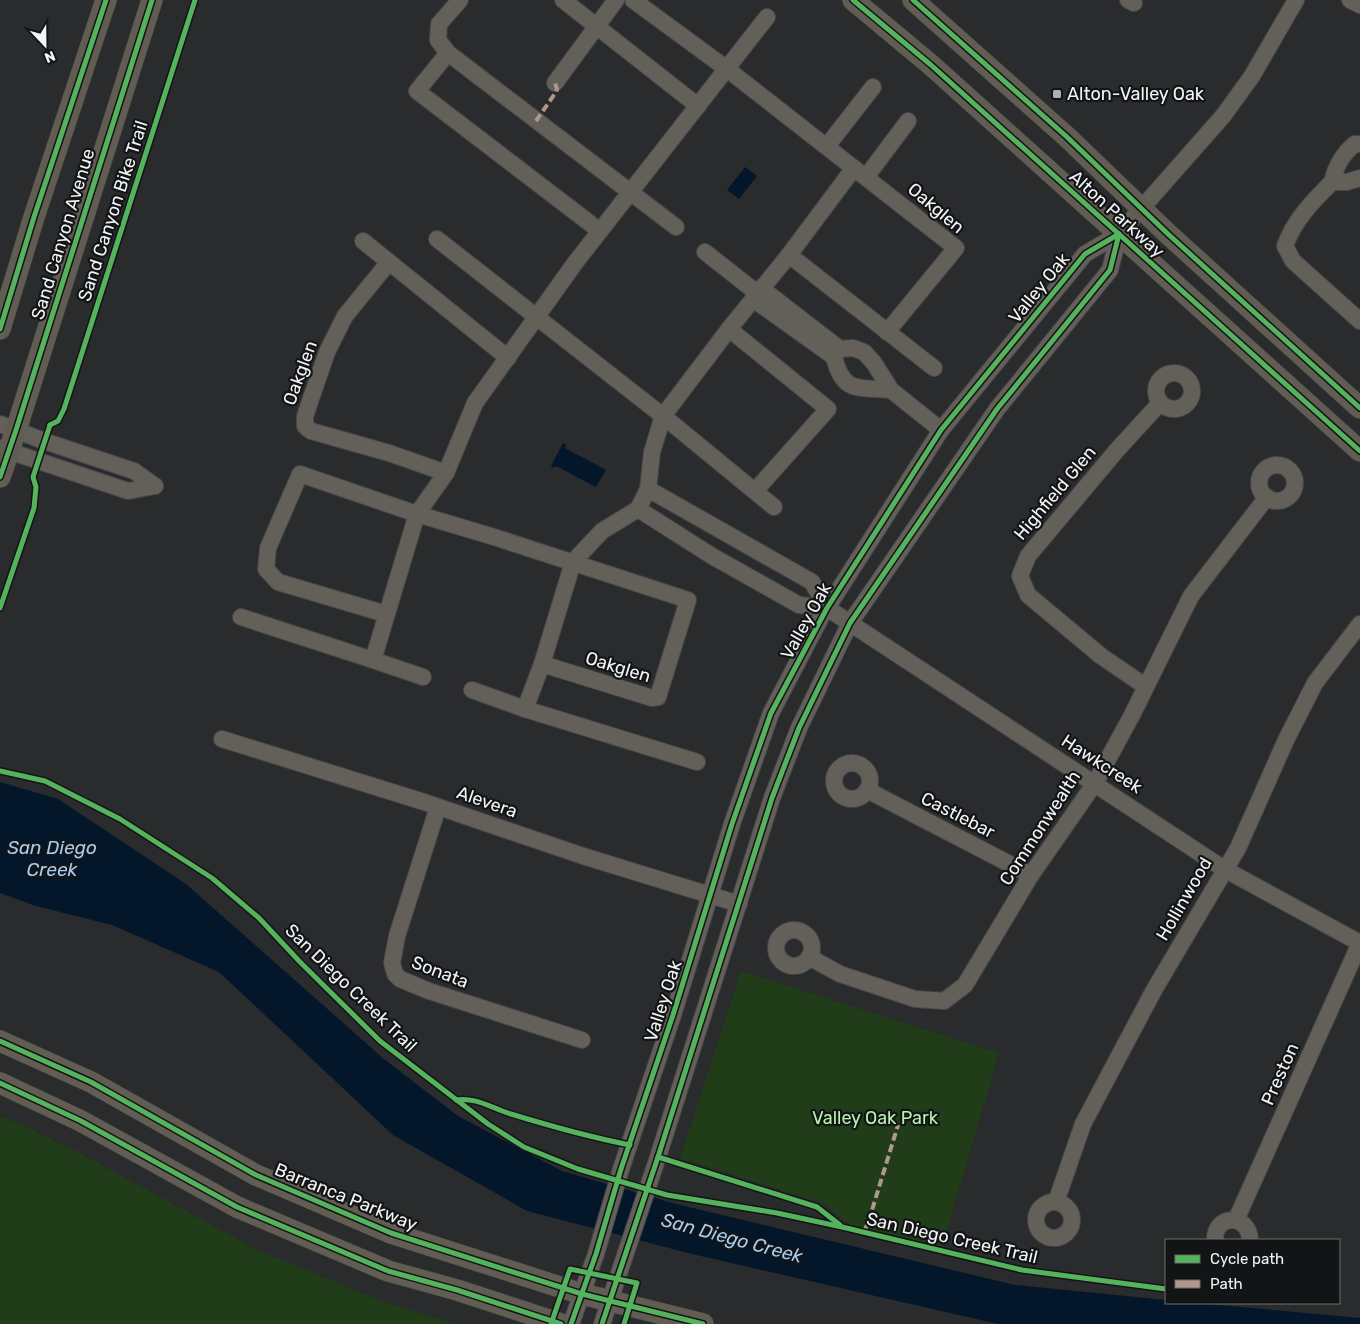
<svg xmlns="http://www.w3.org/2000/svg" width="1360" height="1324" font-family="Rubik,sans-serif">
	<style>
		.green { fill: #203c18 }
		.water { fill: #04172a }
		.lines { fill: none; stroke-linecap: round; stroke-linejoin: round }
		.minor-casing { stroke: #474748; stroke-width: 18 }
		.major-casing { stroke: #474748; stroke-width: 22 }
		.minor { stroke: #63605a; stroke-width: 16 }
		.major { stroke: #625d53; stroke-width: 21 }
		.quiet { stroke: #b2968c; stroke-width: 4; stroke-dasharray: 8 4; stroke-linecap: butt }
		.cycleway-casing { stroke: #131415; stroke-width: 8 }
		.cycleway { stroke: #56b35d; stroke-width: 5 }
		.poi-dot { fill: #adaeb0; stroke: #131415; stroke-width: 2 }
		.labels { text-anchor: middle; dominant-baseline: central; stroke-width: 4.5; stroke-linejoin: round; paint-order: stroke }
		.poi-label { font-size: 18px; fill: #f3f5f7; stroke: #131415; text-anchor: start }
		.street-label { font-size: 18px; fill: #f3f5f7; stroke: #131415 }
		.park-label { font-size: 18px; fill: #b7f3a9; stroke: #131415 }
		.water-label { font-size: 19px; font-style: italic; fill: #a4ccf3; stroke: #131415 }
	</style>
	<rect width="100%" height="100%" fill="#2a2b2d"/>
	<!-- green -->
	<g class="green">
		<polygon points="741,971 999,1053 942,1247 850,1225 823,1203 680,1158"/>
		<polygon points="0,1116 25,1126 76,1151 259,1251 385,1302 455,1324 0,1324"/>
	</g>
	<!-- water -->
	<g class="water">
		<polygon points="745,167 757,176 739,199 727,190"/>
		<polygon points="563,443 566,445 565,448 606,470 596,487 556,466 554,468 551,466"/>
		<polygon points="0,782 58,799 186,884 384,1059 458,1116 562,1171 676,1204 1015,1285 1166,1300 1166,1303 1198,1303 1360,1318 1360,1324 998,1324 692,1254 527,1211 393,1135 219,972 112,925 36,906 0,893"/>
	</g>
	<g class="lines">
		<!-- minor casing -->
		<g class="minor-casing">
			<g id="minor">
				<polyline points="460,0 439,24 438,40 448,53 676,227"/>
				<polyline points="563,0 698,106"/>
				<polyline points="633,0 727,69 956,248 887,332"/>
				<polyline points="1128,0 1134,3"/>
				<polyline points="1350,0 1360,5"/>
				<polyline points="448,53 417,91 600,231"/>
				<polyline points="555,83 616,0"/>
				<polyline points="827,146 873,87"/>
				<polyline points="866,177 908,121"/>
				<path d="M1332 182C1313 201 1294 220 1285 246L1293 261 1360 321"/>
				<path d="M1332 182C1336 166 1342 154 1355 144H1360"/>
				<polyline points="1332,182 1347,182 1360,178"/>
				<polyline points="437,239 663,416 774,507"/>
				<polyline points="363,241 508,358"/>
				<polyline points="705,252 757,293"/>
				<polyline points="789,255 934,368"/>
				<polyline points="389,262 345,316 327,352 305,416 305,426 311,431 389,453 446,473"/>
				<polyline points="761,288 840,349 853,348 864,352 874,363 891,390 941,430"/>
				<path d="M753 299 834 357C843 394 858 387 891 390"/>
				<polyline points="729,329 828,409 755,491"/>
				<circle cx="1174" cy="391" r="18"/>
				<polyline points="0,424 44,441 134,471 155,486"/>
				<polyline points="0,448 128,491 155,486"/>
				<circle cx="1277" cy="483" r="18"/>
				<polyline points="648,489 812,582 827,608 1224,869 1360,943"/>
				<polyline points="638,509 712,556 799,605 827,608"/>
				<polyline points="386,614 278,582 266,569 268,548 300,474 417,514 494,537 688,600 658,697 652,698 542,664"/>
				<polyline points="241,617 373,660 417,514 446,473 475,403 575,263 767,17"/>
				<polyline points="373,660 423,677"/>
				<polyline points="1145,686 1101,656 1028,595 1020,576 1028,556 1117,450 1160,403"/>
				<polyline points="472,690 525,709"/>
				<polyline points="222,739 424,802 583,856 739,904"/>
				<polyline points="697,762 525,709 542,664 573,562 602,531 638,509 648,489 652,452 663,416 729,329 789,255 854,168"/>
				<circle cx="852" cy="781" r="18"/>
				<polyline points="867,790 1031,875"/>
				<polyline points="438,807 397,936 392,963 395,974 400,979 429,991 582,1040"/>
				<circle cx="794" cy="948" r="18"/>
				<polyline points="809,957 840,974 915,999 944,1001 965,985 1031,875 1095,783 1132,715 1191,596 1267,497"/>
				<polyline points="1056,1202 1083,1124 1154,990 1238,848 1286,740 1315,683 1360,624"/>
				<circle cx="1054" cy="1220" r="18"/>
				<polyline points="1236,1220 1360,943"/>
				<path d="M1215 1240C1214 1214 1249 1213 1250 1240"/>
				<polyline points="571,1324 596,1254 621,1169 673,1015 732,824 771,713 820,619 941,430 1085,254 1119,234 1223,116 1252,76 1296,0"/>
				<polyline points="602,1324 658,1157 772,798 799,728 850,623 997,409 1110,270 1119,234"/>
			</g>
		</g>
		<!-- major casing -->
		<g class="major-casing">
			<g id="major">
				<polyline points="853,0 931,65 1360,451"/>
				<polyline points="913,0 1067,137 1168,234 1360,408"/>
				<polyline points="0,329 34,217 106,0"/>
				<polyline points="0,477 16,430 152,0"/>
				<polyline points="0,1041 91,1082 256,1175 391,1233 582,1294 703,1324"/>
				<polyline points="0,1083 81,1121 237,1207 388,1271 457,1290 561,1324"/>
			</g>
		</g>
		<!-- minor -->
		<use href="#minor" class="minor"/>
		<!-- major -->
		<use href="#major" class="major"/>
		<!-- quiet -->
		<g class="quiet">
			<polyline points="536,121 556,92 557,89 555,83"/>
			<polyline points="864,1232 869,1220 898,1125"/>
		</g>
		<!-- cycleway casing -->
		<g class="cycleway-casing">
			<g id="cycleway">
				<polyline points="853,0 931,65 1360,451"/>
				<polyline points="913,0 1067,137 1168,234 1360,408"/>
				<polyline points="0,329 34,217 106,0"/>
				<polyline points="50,425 58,421 64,409 195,0"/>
				<polyline points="0,477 16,430 152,0"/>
				<polyline points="0,608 34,508 36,487 33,477 50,425"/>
				<polyline points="0,771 45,781 120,819 212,878 259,918 300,962 380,1041 488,1124 524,1147 578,1169 667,1195 777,1213 842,1227 1022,1270 1166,1289"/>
				<polyline points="0,1041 91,1082 256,1175 391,1233 582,1294 703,1324"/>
				<polyline points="0,1083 81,1121 237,1207 388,1271 457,1290 561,1324"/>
				<path d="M456 1100C477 1097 491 1108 511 1114 550 1126 590 1137 630 1145"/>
				<polyline points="658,1157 817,1207 840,1225"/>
				<polyline points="551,1324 570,1269 637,1283 624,1324"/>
				<polyline points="571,1324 596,1254 621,1169 673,1015 732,824 771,713 827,608 941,430 1085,254 1119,234"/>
				<polyline points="602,1324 658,1157 772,798 799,728 850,623 997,409 1110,270 1119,234"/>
			</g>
		</g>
		<!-- cycleway -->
		<use href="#cycleway" class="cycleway"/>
	</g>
	<!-- markers -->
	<rect class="poi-dot" x="1052" y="89" width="10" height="10" rx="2.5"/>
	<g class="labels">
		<!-- poi labels -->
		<g class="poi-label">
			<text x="1067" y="94">Alton-Valley Oak</text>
		</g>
		<!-- street labels -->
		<g class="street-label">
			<text transform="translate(936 208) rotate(40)">Oakglen</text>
			<text transform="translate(113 211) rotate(-72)">Sand Canyon Bike Trail</text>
			<text transform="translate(1117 214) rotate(42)">Alton Parkway</text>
			<text transform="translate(63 234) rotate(-73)">Sand Canyon Avenue</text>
			<text transform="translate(1039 288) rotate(-51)">Valley Oak</text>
			<text transform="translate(300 373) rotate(-70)">Oakglen</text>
			<text transform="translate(1055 493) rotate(-50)">Highfield Glen</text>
			<text transform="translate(806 621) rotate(-61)">Valley Oak</text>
			<text transform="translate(618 667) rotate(17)">Oakglen</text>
			<text transform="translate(1102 764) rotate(33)">Hawkcreek</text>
			<text transform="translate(487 802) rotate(19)">Alevera</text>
			<text transform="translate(958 815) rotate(27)">Castlebar</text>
			<text transform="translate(1040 828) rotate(-57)">Commonwealth</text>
			<text transform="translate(1184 899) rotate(-60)">Hollinwood</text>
			<text transform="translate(440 972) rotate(21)">Sonata</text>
			<text transform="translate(351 988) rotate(44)">San Diego Creek Trail</text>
			<text transform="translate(663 1001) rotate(-72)">Valley Oak</text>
			<text transform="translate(1280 1074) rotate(-66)">Preston</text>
			<text transform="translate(346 1197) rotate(22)">Barranca Parkway</text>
			<text transform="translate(952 1238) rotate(13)">San Diego Creek Trail</text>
		</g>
		<!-- park labels -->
		<g class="park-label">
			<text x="875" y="1118">Valley Oak Park</text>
		</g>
		<!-- water labels -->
		<g class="water-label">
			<text x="52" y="847">San Diego<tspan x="52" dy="22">Creek</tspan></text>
			<text transform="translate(732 1238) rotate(15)">San Diego Creek</text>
		</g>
	</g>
	<!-- legend -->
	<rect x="1165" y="1239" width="175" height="65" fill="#131415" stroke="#6d6e6f"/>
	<rect x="1175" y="1255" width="25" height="8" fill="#56b35d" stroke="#6d6e6f"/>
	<text x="1210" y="1264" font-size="15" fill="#f3f5f7">Cycle path</text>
	<rect x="1175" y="1280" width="25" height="8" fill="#b2968c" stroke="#6d6e6f"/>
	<text x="1210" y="1289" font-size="15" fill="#f3f5f7">Path</text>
	<!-- north arrow -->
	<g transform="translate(45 45) rotate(158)" stroke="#131415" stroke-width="4" paint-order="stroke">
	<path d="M0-4L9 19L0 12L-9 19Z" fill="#f3f5f7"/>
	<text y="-8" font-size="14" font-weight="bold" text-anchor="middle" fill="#f3f5f7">N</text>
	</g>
</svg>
